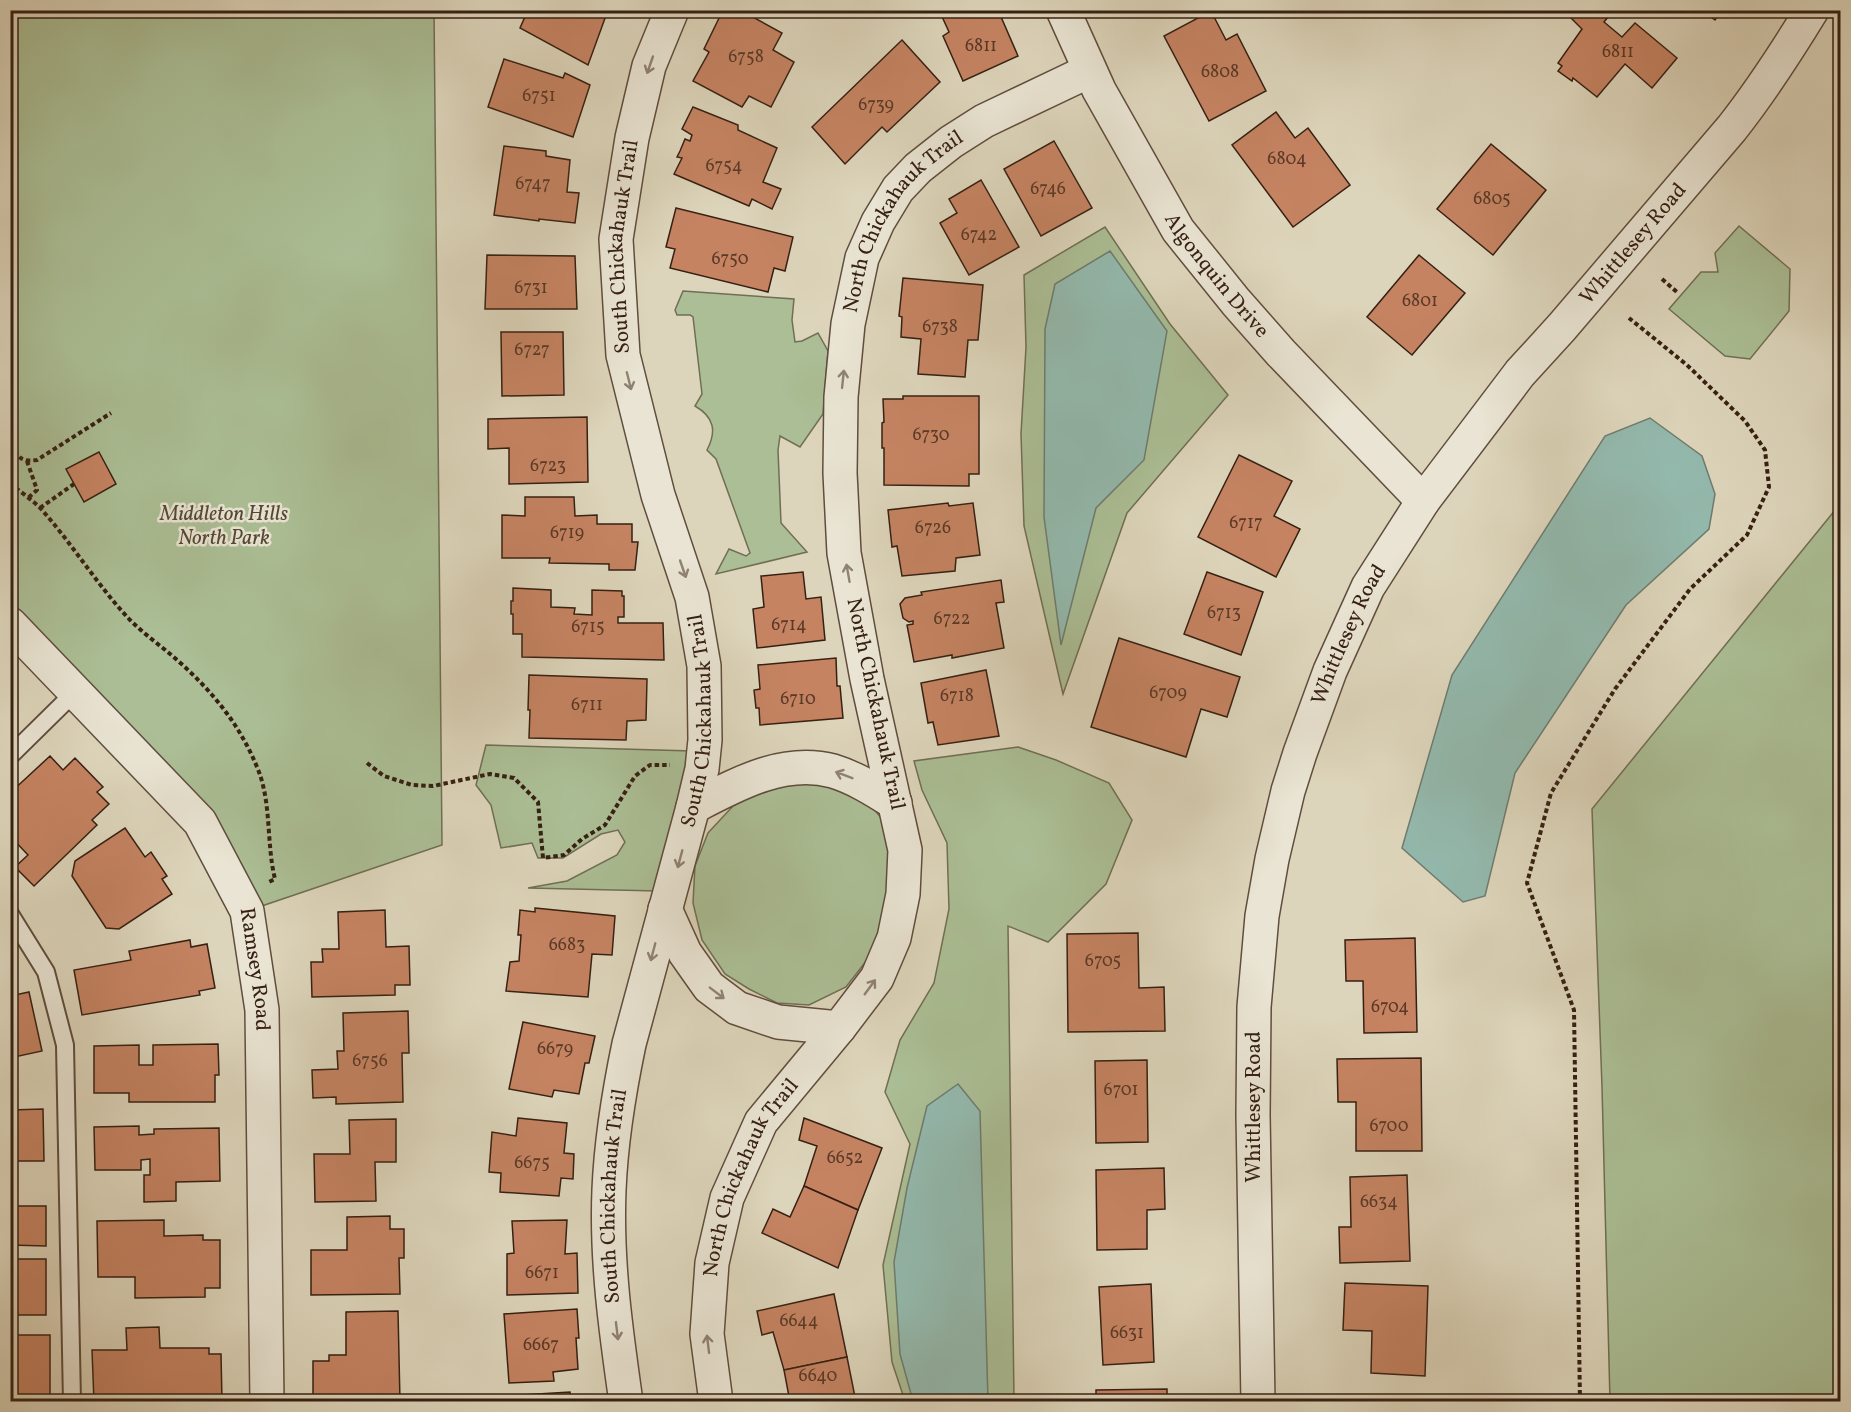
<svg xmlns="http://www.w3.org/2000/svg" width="1851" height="1412" font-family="Vollkorn,serif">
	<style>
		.green { fill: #abbe95; stroke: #706f54; stroke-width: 1.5 }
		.water { fill: #93b9ad; stroke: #6e7c6f; stroke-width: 1.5 }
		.building { fill: #c58362; stroke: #362013; stroke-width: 1.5 }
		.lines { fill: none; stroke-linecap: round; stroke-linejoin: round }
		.lane-casing { stroke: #604d3d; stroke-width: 20 }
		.street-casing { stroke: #604d3d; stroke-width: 36 }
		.path { stroke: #362013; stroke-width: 4; stroke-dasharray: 4.5 3; stroke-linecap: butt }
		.lane { stroke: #e9e4d3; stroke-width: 16 }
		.street { stroke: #e9e4d3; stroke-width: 33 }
		.oneway { stroke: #908273 }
		.labels { text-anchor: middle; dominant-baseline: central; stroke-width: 5; stroke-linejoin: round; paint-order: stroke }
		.number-label { font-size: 18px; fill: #5a3927 }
		.street-label { font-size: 21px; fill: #362013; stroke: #e9e4d3 }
		.park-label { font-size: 21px; font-style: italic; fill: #534834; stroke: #e9e4d3 }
	</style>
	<rect width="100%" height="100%" fill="#ddd5bb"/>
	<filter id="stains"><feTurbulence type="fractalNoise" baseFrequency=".00333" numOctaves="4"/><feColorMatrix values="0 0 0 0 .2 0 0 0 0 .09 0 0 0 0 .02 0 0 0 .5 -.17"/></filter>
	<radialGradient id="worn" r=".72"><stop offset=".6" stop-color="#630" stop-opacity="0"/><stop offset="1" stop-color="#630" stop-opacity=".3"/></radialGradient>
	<!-- green -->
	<g class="green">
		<polygon points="10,11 434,11 442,845 247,911 200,822 11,624"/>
		<polygon points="1739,226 1790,269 1789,311 1750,359 1725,356 1669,309 1701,272 1718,272 1715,253"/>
		<polygon points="1105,227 1170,324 1228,395 1127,513 1063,694 1024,526 1021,434 1026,347 1024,275"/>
		<path d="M683 291 794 299 792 320 795 342 802 341 818 333 828 351 823 414 800 447 780 436 778 450 781 523 807 552 716 574 729 549 746 556 750 553 716 459 707 450C717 431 714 417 695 406L702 394 693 317 690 315H677L675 310Z"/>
		<polygon points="1840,504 1840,1401 1610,1401 1602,1087 1592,809"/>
		<polygon points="486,745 692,751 658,891 528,888 567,881 617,855 625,842 618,830 601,834 563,858 538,858 532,843 501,848 491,805 476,785"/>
		<polygon points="1018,747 1056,760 1109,783 1132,820 1106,884 1048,942 1008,926 1014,1401 905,1401 892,1362 883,1265 910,1144 885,1092 900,1040 934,983 949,909 947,843 922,790 914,761"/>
		<polygon points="818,779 866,800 883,820 891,843 890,885 879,932 867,960 846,987 809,1005 777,1003 749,989 725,974 702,940 693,903 695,866 708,833 733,806 762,789"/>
	</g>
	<!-- water -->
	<g class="water">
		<polygon points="1110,251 1167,331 1144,460 1096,508 1061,645 1044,517 1045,329 1055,284"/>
		<polygon points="1650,418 1702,456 1715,494 1709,529 1626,605 1515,773 1485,896 1463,902 1402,848 1452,675 1605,436"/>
		<polygon points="958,1084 980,1111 988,1401 913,1401 900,1354 894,1262 907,1188 927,1106"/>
	</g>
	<!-- building -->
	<g class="building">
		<polygon points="528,10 608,10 588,65 520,28"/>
		<polygon points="723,10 740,10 782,33 773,50 794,62 771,107 749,96 742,107 693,81 709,52 704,49"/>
		<polygon points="939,10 984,10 987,15 998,10 1018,56 963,81 943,36 949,32"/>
		<polygon points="1578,10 1600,10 1608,17 1604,22 1622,37 1635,23 1677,58 1652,88 1625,64 1597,97 1573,78 1572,81 1558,71 1562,66 1558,63 1582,29 1571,18"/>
		<polygon points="1701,10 1722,10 1715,20"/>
		<polygon points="1211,11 1226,40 1237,34 1266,91 1209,121 1164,36"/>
		<polygon points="902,40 940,82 887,132 882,127 845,164 812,127"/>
		<polygon points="504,59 563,78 565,73 590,85 573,137 488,107"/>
		<polygon points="693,107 738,125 738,130 777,148 763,182 781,189 772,209 752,199 749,206 674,174 682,158 677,157 680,151 685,139 690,141 692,135 682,129"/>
		<polygon points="1276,112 1295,138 1308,128 1350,185 1293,227 1232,145"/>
		<polygon points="1054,141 1092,208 1041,236 1004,169"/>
		<polygon points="1491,144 1546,190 1493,255 1437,209"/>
		<polygon points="504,146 546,151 546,156 570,160 567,192 579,193 575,223 539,219 539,221 494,215"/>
		<polygon points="981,180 1019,247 969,275 940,223 957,213 949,199"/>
		<polygon points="676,208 793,237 785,271 774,268 768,292 670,268 675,249 666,247"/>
		<polygon points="487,255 575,256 577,309 485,309"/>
		<polygon points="1419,255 1465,293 1412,355 1367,317"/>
		<polygon points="903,278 983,285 978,340 968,340 965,377 918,374 921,339 901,337 902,317 899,316"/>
		<polygon points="501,332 563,332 564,395 502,396"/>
		<polygon points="903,396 979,396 979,474 969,474 969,486 884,485 884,448 882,448 882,423 884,422 883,399 903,399"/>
		<polygon points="587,417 588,482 509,484 509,448 488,449 488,419"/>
		<polygon points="99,452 116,484 84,502 66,469"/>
		<polygon points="1239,455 1292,481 1274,516 1300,529 1276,577 1198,537"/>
		<polygon points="525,497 574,497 575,516 597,515 597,524 632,524 632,542 638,542 635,570 609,570 609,564 549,563 550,558 502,558 502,515 525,516"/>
		<polygon points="948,503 949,506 973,503 980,555 956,558 955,571 902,576 897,546 892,547 888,510"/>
		<polygon points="803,572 806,599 821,597 825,640 757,648 753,609 764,607 761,576"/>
		<polygon points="1207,572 1263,592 1241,655 1184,634"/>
		<polygon points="1001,580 1004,602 996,603 1004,648 952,658 952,655 914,662 907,625 913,624 913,621 909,622 903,618 900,604 905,598 922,595 921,592"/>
		<polygon points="513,588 551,590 551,607 575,608 574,614 592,615 592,590 622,591 622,596 624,596 624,617 618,617 618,623 663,623 664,660 522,657 522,634 513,634 513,614 511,614 511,601 513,601"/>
		<polygon points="1119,638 1240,677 1227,717 1201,709 1186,757 1091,727"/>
		<polygon points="836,658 837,686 840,686 843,718 760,725 759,708 756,708 754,690 760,689 758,665"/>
		<polygon points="986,670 999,736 938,745 933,722 928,723 921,683"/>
		<polygon points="529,675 647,679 646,720 627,721 626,740 529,738 530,710 528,710"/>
		<polygon points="50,756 63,770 75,758 103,787 97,792 109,804 92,820 97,825 34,886 15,867 28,855 10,836 10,793"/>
		<polygon points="125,828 145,857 151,852 167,876 162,879 172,894 119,929 106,928 72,876 75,861"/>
		<polygon points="535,908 615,916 612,955 592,954 588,997 506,991 510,962 519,961 521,935 518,935 520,910 535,912"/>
		<polygon points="385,910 386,947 409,946 410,985 395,985 395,995 312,997 311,962 323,962 322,949 339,949 338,912"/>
		<polygon points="1138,933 1139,988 1164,987 1165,1031 1068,1032 1067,934"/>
		<polygon points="1415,938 1417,1032 1364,1033 1363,981 1346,981 1345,940"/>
		<polygon points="190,940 191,947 207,944 215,988 199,991 200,995 82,1015 74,970 131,960 129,951"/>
		<polygon points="29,992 42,1051 14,1057 17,1072 10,1074 10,996"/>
		<polygon points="408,1011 409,1053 402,1053 403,1102 336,1104 336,1097 313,1098 312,1070 338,1069 337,1051 344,1051 343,1013"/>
		<polygon points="523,1022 595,1036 589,1063 585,1063 579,1094 554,1090 552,1097 509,1089"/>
		<polygon points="218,1044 219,1075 215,1075 215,1102 129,1102 129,1093 94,1093 94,1046 139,1045 139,1065 153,1065 153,1045"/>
		<polygon points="1421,1058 1422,1151 1356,1151 1356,1102 1338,1102 1337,1059"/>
		<polygon points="1147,1060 1148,1142 1096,1143 1095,1061"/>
		<polygon points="43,1109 44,1161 16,1161 16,1175 10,1175 10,1110"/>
		<polygon points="518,1118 567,1123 564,1153 574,1154 573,1179 561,1178 559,1196 500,1192 501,1173 489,1172 492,1132 516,1136"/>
		<polygon points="804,1118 882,1148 858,1210 804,1186 817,1146 799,1140"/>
		<polygon points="396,1119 396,1162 375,1162 376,1201 315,1202 314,1154 350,1154 349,1120"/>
		<polygon points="139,1126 139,1135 154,1134 154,1129 219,1128 220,1181 176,1182 176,1201 144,1202 144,1175 150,1175 150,1159 141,1160 141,1170 95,1170 94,1127"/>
		<polygon points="1164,1168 1165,1209 1147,1210 1147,1249 1097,1250 1096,1170"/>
		<polygon points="1407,1175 1410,1261 1340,1263 1339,1227 1351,1227 1350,1177"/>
		<polygon points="804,1186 858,1210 838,1268 762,1233 773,1209 790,1217"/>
		<polygon points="10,1206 46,1206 46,1246 10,1245"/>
		<polygon points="390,1216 390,1229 404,1229 404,1258 399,1258 400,1294 311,1295 311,1250 347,1250 347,1217"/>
		<polygon points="164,1220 164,1236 203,1235 203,1240 220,1240 220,1288 205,1288 205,1297 135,1298 135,1277 98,1277 97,1221"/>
		<polygon points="567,1220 565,1254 577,1253 578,1293 507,1295 507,1254 514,1253 512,1221"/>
		<polygon points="10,1259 46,1259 46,1315 13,1315 13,1323 10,1323"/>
		<polygon points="1345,1283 1428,1286 1425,1376 1371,1373 1372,1331 1343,1330"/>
		<polygon points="1151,1284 1154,1362 1103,1365 1099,1287"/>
		<polygon points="834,1294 847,1357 784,1370 773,1332 762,1335 757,1311"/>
		<polygon points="577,1309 579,1338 576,1338 578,1369 553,1372 554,1381 509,1383 504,1314"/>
		<polygon points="398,1311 400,1402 313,1402 313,1361 329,1361 329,1355 346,1355 346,1312"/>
		<polygon points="159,1327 160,1348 209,1348 209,1354 221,1354 222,1402 94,1402 92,1350 127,1350 126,1328"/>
		<polygon points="10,1335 50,1335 50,1395 40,1395 40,1402 10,1402"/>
		<polygon points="847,1357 856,1402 790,1402 784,1370"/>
		<polygon points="1167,1389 1167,1402 1096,1402 1096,1390"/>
		<polygon points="570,1392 571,1402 521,1402 521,1395"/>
	</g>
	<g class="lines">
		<!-- lane casing -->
		<g class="lane-casing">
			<g id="lane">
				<polyline points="10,756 76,691"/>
				<polyline points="10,914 46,972 65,1045 72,1402"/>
			</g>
		</g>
		<!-- street casing -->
		<g class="street-casing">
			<g id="street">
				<path id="s1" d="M1063 10 1099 90 1178 230 1236 302 1281 353 1423 501"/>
				<path id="s2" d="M10 624 200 822 247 911 262 1010 267 1402"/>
				<path d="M693 807C737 784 783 758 833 771 856 778 876 791 895 803"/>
				<polyline points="665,909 685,953 709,987 737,1008 778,1022 839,1028"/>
				<path id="s3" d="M626 1402C616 1332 606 1261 609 1190 611 1141 619 1092 629 1044L693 807 702 769 705 740 704 666 692 597 658 495 623 355 616 239 632 138 649 66 672 10"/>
				<path id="s4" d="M716 1402 707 1334 712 1263 727 1198 761 1122 839 1028 877 978 894 938 903 894 905 850 867 679 844 553 840 473 841 397 848 324 862 258 878 222 898 189 918 168 951 142 984 121 1089 71"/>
				<path id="s5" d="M1258 1402 1253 1115 1254 1007 1262 916 1272 859 1288 791 1300 753 1330 671 1368 587 1423 501 1520 373 1562 327 1732 128C1761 91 1787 51 1812 10"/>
			</g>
		</g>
		<!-- path -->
		<g class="path">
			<polyline points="1662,279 1678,293"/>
			<path d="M10 445C19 458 21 462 37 460L111 413"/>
			<polyline points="27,461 37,490 27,499"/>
			<path d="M10 483C20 492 33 500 42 510 73 545 98 586 130 620 144 634 161 646 176 659 211 690 239 723 257 767 272 802 266 843 275 879L269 882"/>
			<polyline points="40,508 74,484"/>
			<polyline points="367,763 384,776 412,785 433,786 490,774 514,778 538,802 543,858 564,855 582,839 605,825 635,776 650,765 670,765"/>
			<polyline points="1580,1402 1574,1010 1527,883 1551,793 1615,689 1690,589 1747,535 1769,487 1765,450 1745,421 1687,365 1629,318"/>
		</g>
		<!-- lane -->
		<use href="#lane" class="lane"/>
		<!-- street -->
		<use href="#street" class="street"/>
	</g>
	<!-- one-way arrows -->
	<defs><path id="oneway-shaft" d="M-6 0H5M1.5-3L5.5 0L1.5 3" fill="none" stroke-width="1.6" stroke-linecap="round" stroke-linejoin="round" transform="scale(1.5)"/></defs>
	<g class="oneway">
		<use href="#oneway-shaft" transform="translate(650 65) rotate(109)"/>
		<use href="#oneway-shaft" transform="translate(843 379) rotate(-84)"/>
		<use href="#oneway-shaft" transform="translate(629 381) rotate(76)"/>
		<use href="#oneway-shaft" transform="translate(683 569) rotate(71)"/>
		<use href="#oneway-shaft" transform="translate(848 573) rotate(-100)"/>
		<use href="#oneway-shaft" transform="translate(844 775) rotate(-159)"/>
		<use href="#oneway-shaft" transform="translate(680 859) rotate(105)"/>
		<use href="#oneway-shaft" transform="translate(653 952) rotate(105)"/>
		<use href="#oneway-shaft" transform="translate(870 987) rotate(-54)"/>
		<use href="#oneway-shaft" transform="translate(717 993) rotate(37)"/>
		<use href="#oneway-shaft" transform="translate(617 1331) rotate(83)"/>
		<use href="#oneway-shaft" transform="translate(708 1344) rotate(-97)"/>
	</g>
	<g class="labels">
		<!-- number labels -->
		<g class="number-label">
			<text x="981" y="46">6811</text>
			<text x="1618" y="52">6811</text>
			<text x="746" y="57">6758</text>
			<text x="1220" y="72">6808</text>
			<text x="539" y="96">6751</text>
			<text x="876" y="105">6739</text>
			<text x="1287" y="159">6804</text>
			<text x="724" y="166">6754</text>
			<text x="533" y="184">6747</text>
			<text x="1048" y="189">6746</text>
			<text x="1492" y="199">6805</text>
			<text x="979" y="235">6742</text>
			<text x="730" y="259">6750</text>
			<text x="531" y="288">6731</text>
			<text x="1420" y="301">6801</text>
			<text x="940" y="327">6738</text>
			<text x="532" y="350">6727</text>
			<text x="931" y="435">6730</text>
			<text x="548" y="466">6723</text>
			<text x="1246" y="523">6717</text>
			<text x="933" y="528">6726</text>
			<text x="567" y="533">6719</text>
			<text x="1224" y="613">6713</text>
			<text x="952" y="619">6722</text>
			<text x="789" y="625">6714</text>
			<text x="588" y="627">6715</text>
			<text x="1168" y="693">6709</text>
			<text x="957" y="696">6718</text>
			<text x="798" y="699">6710</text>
			<text x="587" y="705">6711</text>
			<text x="567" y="945">6683</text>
			<text x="1103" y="961">6705</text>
			<text x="1390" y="1007">6704</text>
			<text x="555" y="1049">6679</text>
			<text x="370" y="1061">6756</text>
			<text x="1121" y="1090">6701</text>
			<text x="1389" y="1126">6700</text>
			<text x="845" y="1158">6652</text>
			<text x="532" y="1163">6675</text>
			<text x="1379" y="1202">6634</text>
			<text x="542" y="1273">6671</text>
			<text x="799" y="1321">6644</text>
			<text x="1127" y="1333">6631</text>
			<text x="541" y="1345">6667</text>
			<text x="818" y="1376">6640</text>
		</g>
		<!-- street labels -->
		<g class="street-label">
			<text stroke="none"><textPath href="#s4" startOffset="1260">North Chickahauk Trail</textPath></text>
			<text stroke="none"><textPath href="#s5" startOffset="1268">Whittlesey Road</textPath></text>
			<text stroke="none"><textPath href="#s3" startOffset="1179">South Chickahauk Trail</textPath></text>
			<text stroke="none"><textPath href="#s1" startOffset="308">Algonquin Drive</textPath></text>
			<text stroke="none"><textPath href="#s5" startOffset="782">Whittlesey Road</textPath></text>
			<text transform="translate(875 704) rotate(78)">North Chickahauk Trail</text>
			<text stroke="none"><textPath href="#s3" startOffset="693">South Chickahauk Trail</textPath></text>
			<text stroke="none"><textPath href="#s2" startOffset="434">Ramsey Road</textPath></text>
			<text transform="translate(1254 1107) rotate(-90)">Whittlesey Road</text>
			<text stroke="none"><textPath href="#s4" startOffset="234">North Chickahauk Trail</textPath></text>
			<text stroke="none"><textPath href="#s3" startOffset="207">South Chickahauk Trail</textPath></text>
		</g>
		<!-- park labels -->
		<g class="park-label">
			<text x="224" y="514">Middleton Hills<tspan x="224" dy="24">North Park</tspan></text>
		</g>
	</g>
	<!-- margin -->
	<rect width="1851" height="1412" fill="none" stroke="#ddd5bb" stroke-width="36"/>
	<rect x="12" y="12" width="1827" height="1388" fill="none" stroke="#362013" stroke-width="3"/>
	<rect x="18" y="18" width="1815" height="1376" fill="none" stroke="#362013" stroke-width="1.5"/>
	<rect width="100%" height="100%" filter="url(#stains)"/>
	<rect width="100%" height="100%" fill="url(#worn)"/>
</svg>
